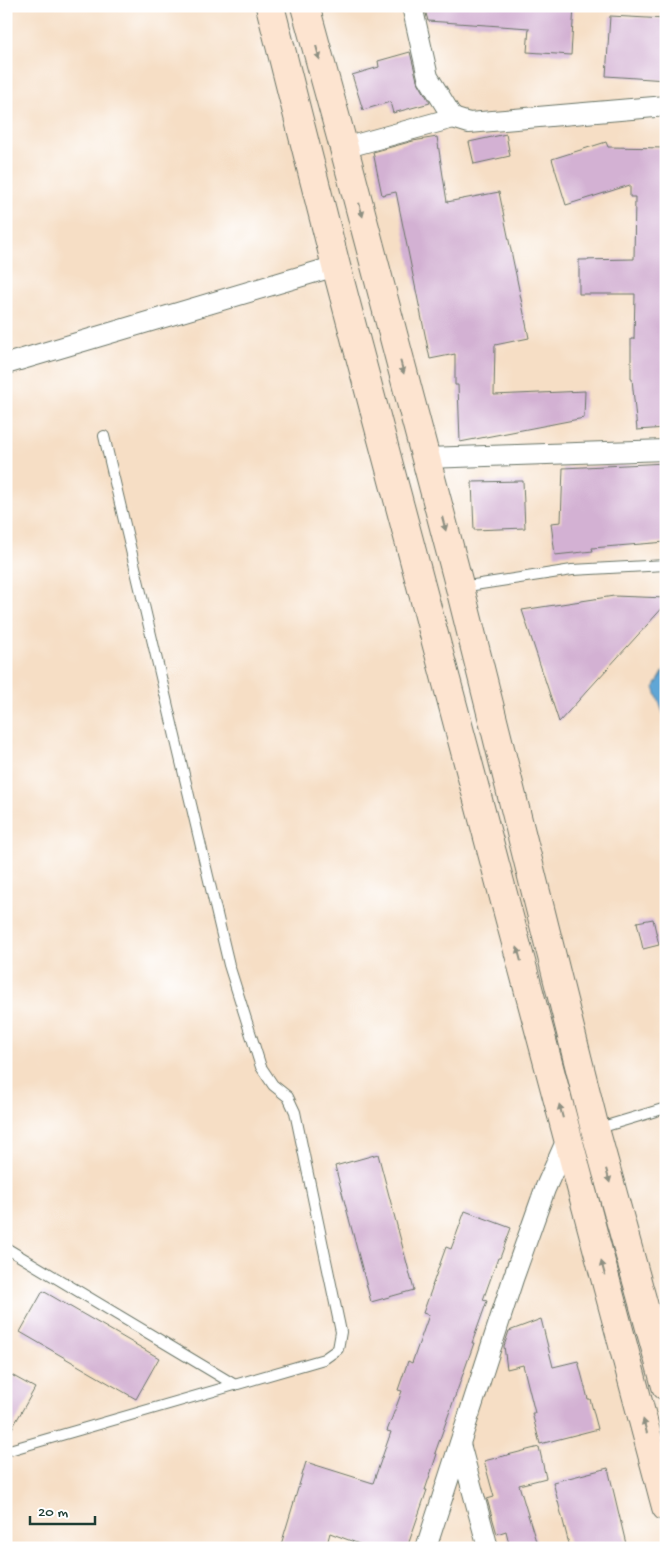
<svg xmlns="http://www.w3.org/2000/svg" width="672" height="1554" font-family="'Gochi Hand',sans-serif">
	<style>
		.water { fill: #60a6d6; stroke: #407285 }
		.building { fill: #d3b1d3 }
		.lines { fill: none; stroke-linecap: round; stroke-linejoin: round }
		.lane-casing { stroke: #6a7567; stroke-width: 12 }
		.street-casing { stroke: #6a7567; stroke-width: 22 }
		.secondary-casing { stroke: #6a7567; stroke-width: 30 }
		.lane { stroke: #fff; stroke-width: 10 }
		.street { stroke: #fff; stroke-width: 20 }
		.secondary { stroke: #fde4d0; stroke-width: 28 }
		.oneway { fill: #8e9082 }
	</style>
	<rect width="100%" height="100%" fill="#fff"/>
	<filter id="ink" filterUnits="userSpaceOnUse"><feTurbulence type="fractalNoise" baseFrequency=".02" numOctaves="2"/><feDisplacementMap in="SourceGraphic" scale="10" xChannelSelector="R" yChannelSelector="G"/><feConvolveMatrix kernelMatrix="1 2 1 2 8 2 1 2 1" color-interpolation-filters="sRGB"/></filter>
	<filter id="wash" filterUnits="userSpaceOnUse"><feTurbulence type="fractalNoise" baseFrequency=".0096" numOctaves="4" result="noise"/><feDisplacementMap in="SourceGraphic" scale="20" xChannelSelector="R" yChannelSelector="G"/><feGaussianBlur stdDeviation="1.12" result="paint"/><feColorMatrix in="noise" values="0 0 0 0 0 0 0 0 0 0 0 0 0 0 0 0 0 1.4 0 .05"/><feComposite in="paint" operator="in"/></filter>
	<g filter="url(#wash)">
		<rect width="100%" height="100%" fill="#f6dec5"/>
		<!-- water -->
		<polygon class="water" points="666,667 666,721 654,688"/>
		<g id="blocks">
			<!-- building -->
			<g class="building">
				<polygon points="424,6 574,6 571,55 527,52 529,28 428,21"/>
				<polygon points="610,16 666,19 666,80 606,76"/>
				<polygon points="410,52 417,80 430,103 393,113 390,102 363,110 352,75 379,67 378,61"/>
				<polygon points="506,134 510,156 474,164 469,142"/>
				<polygon points="437,137 447,202 499,192 529,338 495,345 494,395 585,391 584,418 460,442 458,385 455,385 455,354 430,359 396,192 382,195 373,152 413,141"/>
				<polygon points="606,142 608,147 666,148 666,428 637,430 632,379 631,379 631,339 634,339 635,294 579,294 579,260 634,259 635,197 630,197 630,185 566,205 552,159"/>
				<polygon points="666,463 666,542 592,548 593,551 555,555 551,523 561,522 563,468"/>
				<polygon points="523,481 525,528 474,530 472,482"/>
				<polygon points="614,596 666,598 666,604 559,722 522,610"/>
				<polygon points="653,919 659,945 643,949 637,922"/>
				<polygon points="378,1154 414,1290 371,1302 335,1166"/>
				<polygon points="465,1211 511,1228 500,1258 498,1258 483,1300 487,1301 472,1343 474,1343 435,1453 437,1454 425,1490 427,1490 407,1548 370,1548 330,1533 326,1548 280,1548 306,1462 373,1483 391,1432 387,1431 402,1391 398,1390 408,1361 412,1363 429,1315 423,1313 433,1285 432,1286 446,1247 451,1249"/>
				<polygon points="43,1291 159,1358 136,1399 20,1332"/>
				<polygon points="541,1319 553,1367 578,1361 588,1399 590,1399 598,1429 540,1444 532,1413 535,1413 523,1365 507,1369 504,1346 509,1331"/>
				<polygon points="6,1372 35,1388 6,1439"/>
				<polygon points="539,1447 546,1478 519,1485 538,1548 510,1548 506,1531 497,1534 487,1499 494,1497 484,1461"/>
				<polygon points="608,1468 626,1544 611,1548 570,1548 553,1482"/>
			</g>
		</g>
	</g>
	<g filter="url(#ink)">
		<use href="#blocks" fill-opacity="0" stroke="#6a7567" stroke-width="1"/>
		<g class="lines">
			<!-- lane casing -->
			<g class="lane-casing">
				<g id="lane">
					<polyline points="461,587 572,570 666,565"/>
					<polyline points="596,1129 666,1108"/>
					<polyline points="6,1248 235,1385"/>
					<polyline points="6,1451 324,1359 338,1349 341,1332 295,1112 288,1097 273,1085 261,1067 229,965 104,436"/>
				</g>
			</g>
			<!-- street casing -->
			<g class="street-casing">
				<g id="street">
					<polyline points="412,6 428,77 453,118 469,123 666,106"/>
					<polyline points="344,148 453,118"/>
					<polyline points="6,364 336,266"/>
					<polyline points="426,458 666,450"/>
					<polyline points="460,1444 488,1548"/>
					<polyline points="426,1548 513,1279 545,1189 568,1137 571,1136"/>
				</g>
			</g>
			<!-- secondary casing -->
			<g class="secondary-casing">
				<g id="secondary">
					<polyline points="270,6 336,266 666,1507"/>
					<polyline points="305,6 344,148 460,588 595,1129 666,1386"/>
				</g>
			</g>
			<!-- lane -->
			<use href="#lane" class="lane"/>
			<!-- street -->
			<use href="#street" class="street"/>
			<!-- secondary -->
			<use href="#secondary" class="secondary"/>
		</g>
		<!-- one-way arrows -->
		<defs><path id="oneway-solid" d="M-6-.8H1V-3.2L6.5 0L1 3.2V.8H-6Z" transform="scale(1.25)"/></defs>
		<g class="oneway">
			<use href="#oneway-solid" transform="translate(318 53) rotate(75)"/>
			<use href="#oneway-solid" transform="translate(361 210) rotate(75)"/>
			<use href="#oneway-solid" transform="translate(402 367) rotate(75)"/>
			<use href="#oneway-solid" transform="translate(444 524) rotate(75)"/>
			<use href="#oneway-solid" transform="translate(519 954) rotate(-105)"/>
			<use href="#oneway-solid" transform="translate(561 1111) rotate(-105)"/>
			<use href="#oneway-solid" transform="translate(608 1176) rotate(75)"/>
			<use href="#oneway-solid" transform="translate(603 1268) rotate(-105)"/>
			<use href="#oneway-solid" transform="translate(645 1426) rotate(-105)"/>
		</g>
	</g>
	<!-- margin -->
	<rect width="672" height="1554" fill="none" stroke="#fff" stroke-width="25"/>
	<!-- scale -->
	<path d="M30 1516v8h65v-8" fill="none" stroke="#1f3d34" stroke-width="2.5"/>
	<text x="38" y="1516" font-size="15" fill="#1f3d34" stroke="#ffffff" stroke-width="4" paint-order="stroke">20 m</text>
</svg>
